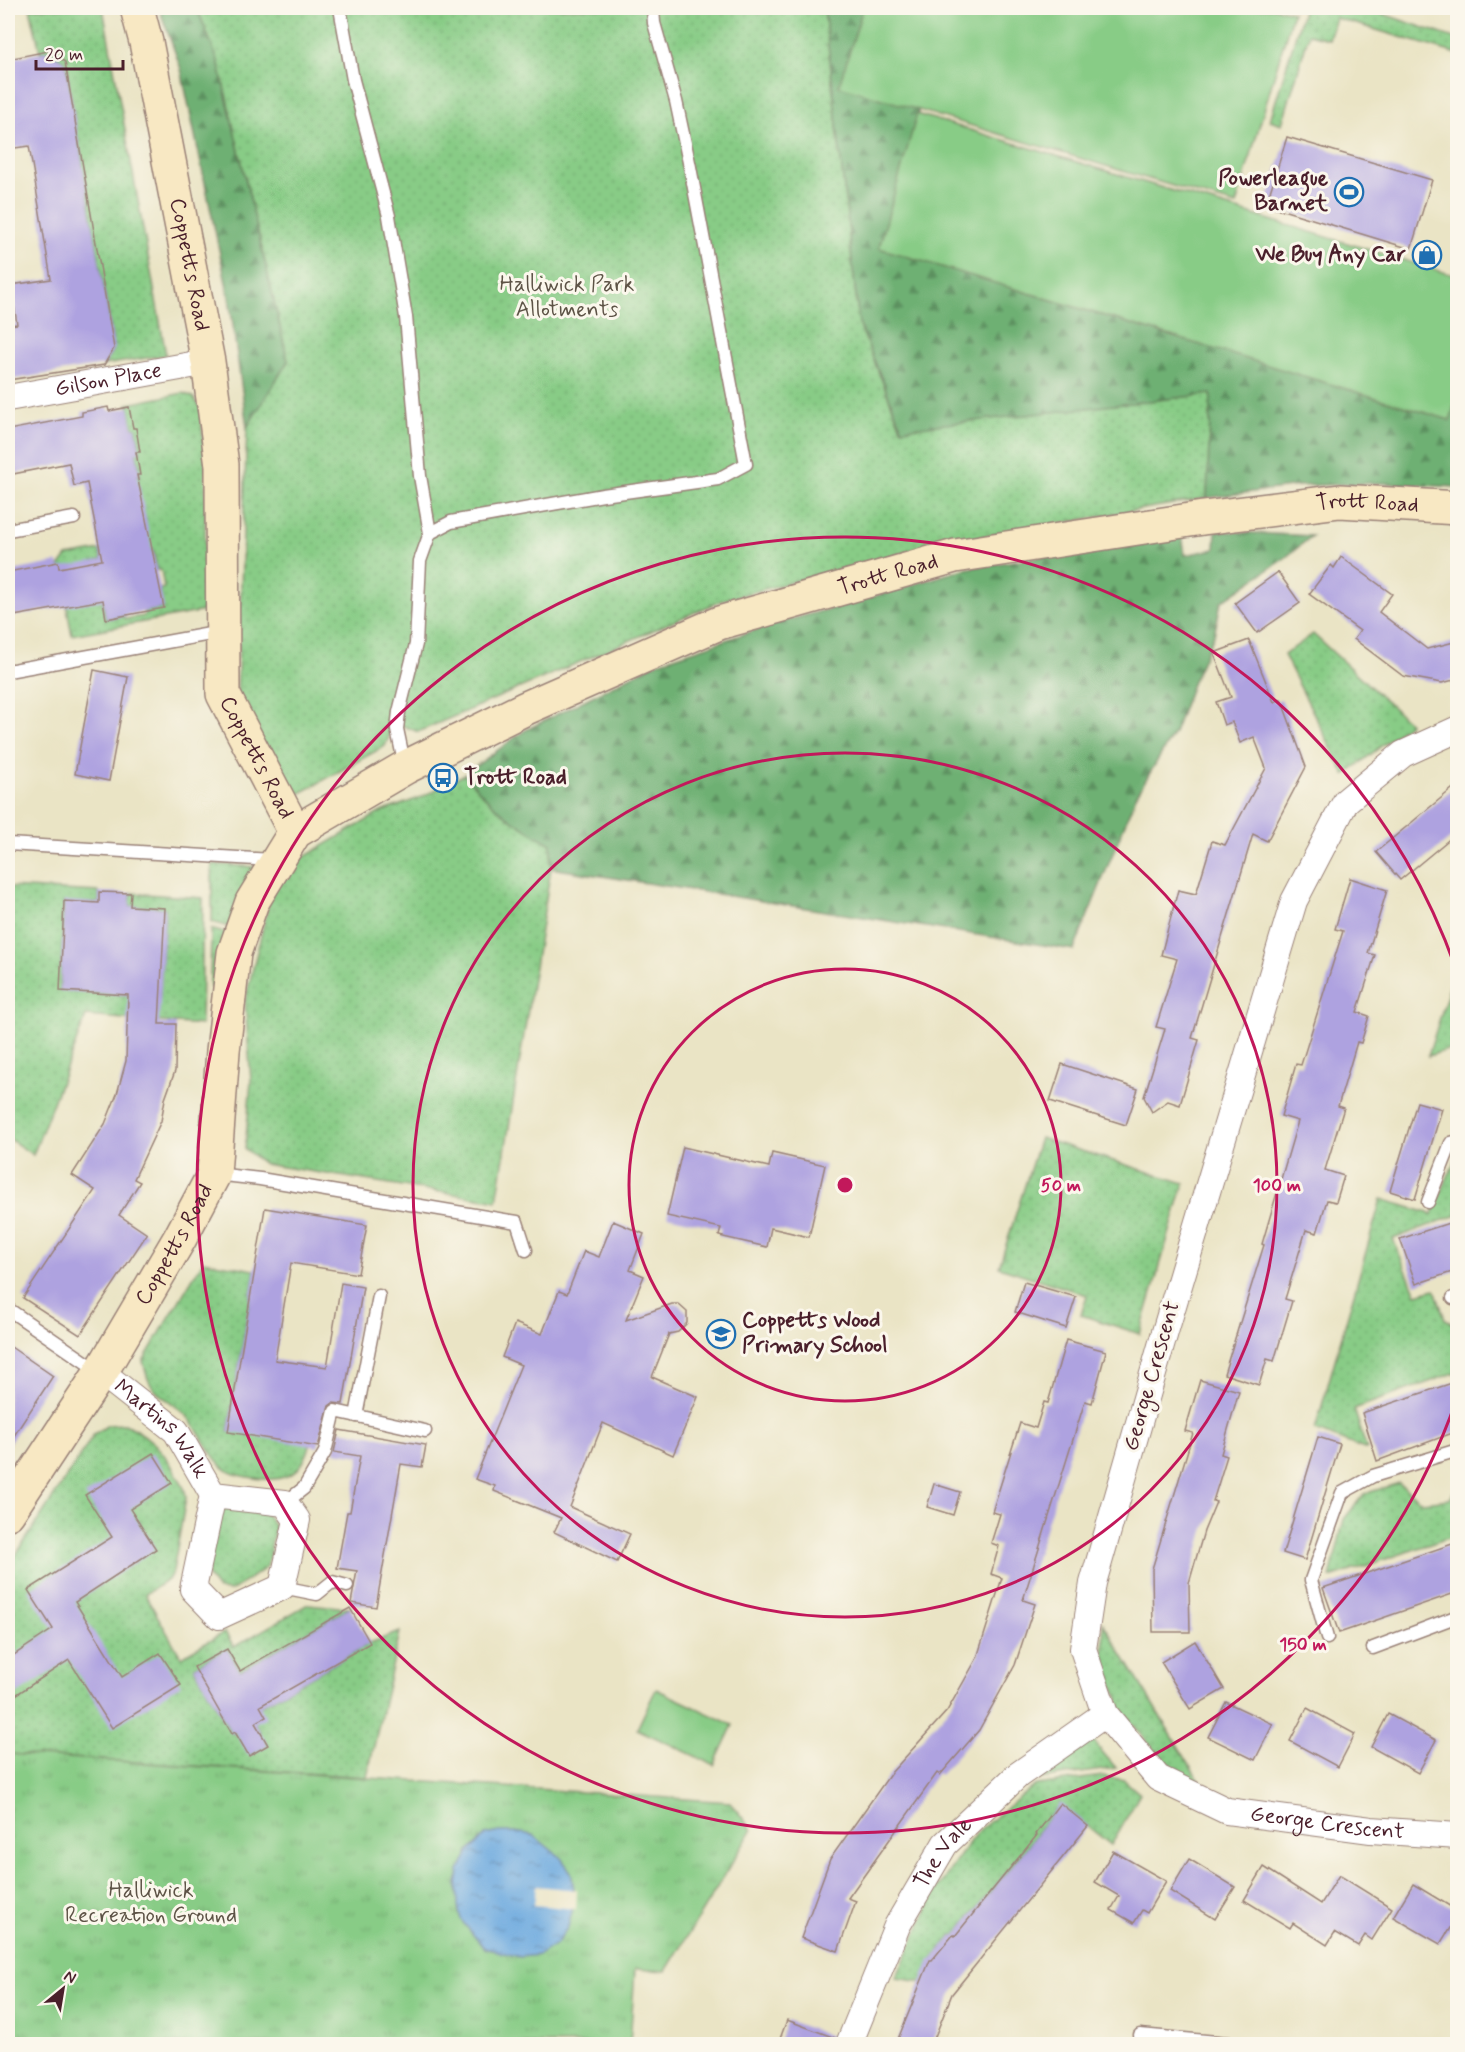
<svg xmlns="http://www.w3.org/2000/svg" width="1465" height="2052" font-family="Mynerve,sans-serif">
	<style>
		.grass { fill: url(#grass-dots); stroke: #697658; stroke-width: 1.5 }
		.forest { fill: url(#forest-firs); stroke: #5c684f; stroke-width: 1.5 }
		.park { fill: url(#park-tufts); stroke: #697658; stroke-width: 1.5 }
		.pitch { fill: #88cc86; stroke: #697658; stroke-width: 1.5 }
		.water { fill: url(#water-ripples); stroke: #5c6485; stroke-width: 1.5 }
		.pier { fill: #eae4c5 }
		.building { fill: #aea2e0 }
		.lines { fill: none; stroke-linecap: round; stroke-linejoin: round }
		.lane-casing { stroke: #9a8278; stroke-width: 15 }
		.street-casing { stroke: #9a8278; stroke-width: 28 }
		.secondary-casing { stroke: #9a8278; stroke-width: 36 }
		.lane { stroke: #fff; stroke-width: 12 }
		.street { stroke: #fff; stroke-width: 26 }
		.secondary { stroke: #f8e8c3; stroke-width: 33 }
		.ring { fill: none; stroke: #c2185b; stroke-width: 3 }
		.labels { text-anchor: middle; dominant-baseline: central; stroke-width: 6; stroke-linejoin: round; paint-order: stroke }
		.poi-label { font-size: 22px; font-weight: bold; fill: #4a1f2b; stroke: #fbf7ec; text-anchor: end }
		.street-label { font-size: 22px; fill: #4a1f2b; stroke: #fbf7ec }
		.park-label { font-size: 22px; fill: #5d5346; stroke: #fbf7ec }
		.centre { fill: #c2185b; stroke: #fbf7ec; stroke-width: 3 }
		.ring-label { font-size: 18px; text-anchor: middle; font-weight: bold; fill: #c2185b; stroke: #fbf7ec; stroke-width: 6; stroke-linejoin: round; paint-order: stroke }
	</style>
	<defs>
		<pattern id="grass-dots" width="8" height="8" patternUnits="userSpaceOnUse" patternTransform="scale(1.5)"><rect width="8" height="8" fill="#88cc86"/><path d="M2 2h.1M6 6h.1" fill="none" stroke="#77af74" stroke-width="1.8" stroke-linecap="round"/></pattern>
		<pattern id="forest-firs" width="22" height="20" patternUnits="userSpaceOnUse" patternTransform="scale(1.5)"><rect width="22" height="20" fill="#6eb073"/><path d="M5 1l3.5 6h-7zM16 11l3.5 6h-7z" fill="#5c8f5f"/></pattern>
		<pattern id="park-tufts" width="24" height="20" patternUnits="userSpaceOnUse" patternTransform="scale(1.5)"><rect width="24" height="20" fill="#88cc86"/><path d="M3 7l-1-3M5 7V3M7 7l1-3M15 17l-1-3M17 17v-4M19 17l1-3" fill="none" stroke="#77af74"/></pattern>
		<pattern id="water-ripples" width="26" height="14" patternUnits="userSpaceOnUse" patternTransform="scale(1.5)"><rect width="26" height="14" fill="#6eaadf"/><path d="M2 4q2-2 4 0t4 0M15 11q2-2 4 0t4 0" fill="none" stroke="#5c8ab5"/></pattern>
	</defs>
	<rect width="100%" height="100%" fill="#fbf7ec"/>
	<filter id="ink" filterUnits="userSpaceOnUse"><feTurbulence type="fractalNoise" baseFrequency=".0167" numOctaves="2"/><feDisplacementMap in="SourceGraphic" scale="12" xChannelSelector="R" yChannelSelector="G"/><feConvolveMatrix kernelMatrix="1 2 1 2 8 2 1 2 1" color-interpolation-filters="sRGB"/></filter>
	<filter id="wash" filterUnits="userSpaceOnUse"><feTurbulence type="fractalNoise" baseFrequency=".008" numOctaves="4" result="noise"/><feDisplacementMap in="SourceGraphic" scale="24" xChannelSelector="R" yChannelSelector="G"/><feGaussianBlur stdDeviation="1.35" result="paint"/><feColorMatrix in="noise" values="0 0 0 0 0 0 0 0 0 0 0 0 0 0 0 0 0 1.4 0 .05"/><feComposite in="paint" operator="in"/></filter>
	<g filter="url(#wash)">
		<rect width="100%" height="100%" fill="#eae4c5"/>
		<!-- grass -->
		<g class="grass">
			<polygon points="30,8 103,8 166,355 104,365 114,348 65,62 48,51 40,52"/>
			<polygon points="197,8 824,8 859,323 901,428 1211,394 1207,498 933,545 723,600 418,732 404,726 391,732 385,746 290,799 237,698 247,427 288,361 218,61"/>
			<polygon points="1302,8 1366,8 1457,39 1457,54 1336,18 1329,39 1309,34 1282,124 1270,120 1304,8"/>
			<path d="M183 393 193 397 200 407 206 466 204 611 72 635 59 567 67 556 100 550 102 560 95 562 106 619 124 616 125 619 144 616V612L163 608 160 589 164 588 161 570H157L154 552 147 553C148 521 143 505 132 476L140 475 136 452 140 451 136 428H133L128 404Z"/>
			<polygon points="1313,634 1410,723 1345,775 1284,655"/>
			<path d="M465 774C492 809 514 823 551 844V868L497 1201 264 1164 245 1149 251 1081 245 1001 272 890 299 860 381 812 422 797Z"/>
			<polygon points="212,864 256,867 229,927 212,922"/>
			<polygon points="8,887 99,892 99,903 64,902 60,991 160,997 165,908 130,906 131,893 203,898 201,1025 86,1016 33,1155 8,1138"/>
			<polygon points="211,929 228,934 215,988 210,987"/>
			<polygon points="1457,968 1457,1047 1428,1056 1455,970"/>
			<polygon points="1040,1138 1184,1183 1140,1334 1081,1315 1087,1295 999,1267"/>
			<polygon points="1457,1155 1457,1215 1393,1239 1416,1294 1435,1289 1445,1319 1457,1327 1457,1372 1354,1409 1367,1450 1315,1430 1381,1199 1432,1214"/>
			<path d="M203 1261 255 1270 228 1432 318 1416C307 1457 305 1486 254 1478 241 1476 230 1475 221 1465 207 1451 200 1431 187 1416 178 1405 155 1395 150 1383 146 1376 145 1368 143 1361Z"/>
			<path d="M125 1424C157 1439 170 1460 185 1490L186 1498 173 1571 168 1580 145 1594 181 1657 225 1632 234 1647 308 1604 350 1608 240 1671 227 1649 194 1667 232 1734 238 1730 260 1731 255 1723 260 1706 370 1643 400 1632 367 1777 8 1754V1567L94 1434 108 1425Z"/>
			<polygon points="1399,1483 1422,1502 1450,1499 1457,1485 1457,1535 1330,1578 1344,1519 1364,1494"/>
			<polygon points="225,1504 266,1514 275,1527 267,1567 231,1591 218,1590 207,1575 216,1514"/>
			<polygon points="1103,1623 1202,1785 1181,1775 1152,1747 1123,1713 1104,1660"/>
			<polygon points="1093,1741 1116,1768 1039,1779 1037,1776"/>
			<polygon points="1103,1776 1124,1780 1140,1794 1111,1845 1060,1804 1036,1834 1037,1835 955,1936 953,1935 930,1963 922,1982 896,1978 935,1892 968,1844 977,1832 1030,1789 1036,1785"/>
		</g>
		<!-- forest -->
		<g class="forest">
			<polygon points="159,8 197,8 218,61 288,361 247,427 229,297 181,69"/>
			<polygon points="824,8 863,8 840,86 919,109 879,248 1450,420 1457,397 1457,487 1378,483 1298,486 1207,498 1211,394 902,429 859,323"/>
			<path d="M1216 531 1312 536 1285 558 1221 602 1214 635 1192 684 1174 733 1136 796 1074 950 551 868V844C514 823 492 809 465 774L524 731 659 662 774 624 862 600 964 569 1182 534 1185 555 1215 549Z"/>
		</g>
		<!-- park -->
		<polygon class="park" points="8,1754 730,1802 752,1830 666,1971 635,1969 630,2044 8,2044"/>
		<!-- pitch -->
		<g class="pitch">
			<polygon points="863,8 1277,8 1293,12 1236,205 839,86"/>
			<polygon points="917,114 1457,276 1457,397 1450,420 879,248"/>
			<polygon points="656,1689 733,1725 714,1765 637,1729"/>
		</g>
		<!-- water -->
		<polygon class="water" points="499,1832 515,1832 533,1835 561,1858 571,1872 574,1890 573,1908 568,1927 557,1943 539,1955 520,1957 484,1948 461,1920 458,1907 457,1884 459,1871 469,1852 485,1835"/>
		<!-- pier -->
		<polygon class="pier" points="536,1886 577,1890 576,1909 534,1905"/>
		<g id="blocks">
			<!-- building -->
			<g class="building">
				<polygon points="48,51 65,62 114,348 104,365 8,380 8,325 17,324 11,285 51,279 29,146 8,149 8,59"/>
				<polygon points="1287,137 1432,180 1411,249 1266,205"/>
				<polygon points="108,407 109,411 129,407 133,428 136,428 140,452 136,452 140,475 137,475 164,608 106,619 103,600 8,617 8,572 58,562 59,568 102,560 87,483 74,486 69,463 8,475 8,430 82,416 82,412"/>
				<polygon points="1341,557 1392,594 1379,612 1427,649 1458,641 1458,679 1442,683 1403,676 1354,639 1360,631 1309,594 1331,565 1334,568"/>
				<polygon points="1278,572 1300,603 1257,633 1235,603"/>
				<polygon points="1249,640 1274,702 1281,699 1306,767 1267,841 1253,834 1192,1038 1199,1040 1180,1105 1168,1101 1152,1112 1144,1097 1165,1029 1156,1027 1177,959 1161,955 1178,890 1196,894 1212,841 1225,845 1266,768 1254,737 1240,743 1232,722 1224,725 1216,702 1231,697 1214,653"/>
				<polygon points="94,670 128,677 109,781 75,774"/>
				<polygon points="1458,784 1458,832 1400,880 1376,852"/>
				<polygon points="1350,878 1387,890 1368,953 1375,955 1357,1012 1369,1016 1361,1043 1357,1042 1338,1106 1344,1108 1325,1170 1344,1176 1336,1202 1327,1200 1317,1233 1306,1230 1285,1299 1292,1301 1274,1361 1267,1359 1259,1385 1224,1374 1264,1245 1262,1244 1298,1121 1281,1116 1296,1064 1301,1065 1343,931 1335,929"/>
				<polygon points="99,892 131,893 130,906 165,908 159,1024 176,1024 175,1071 165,1099 161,1121 134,1179 140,1182 119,1215 147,1234 80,1335 23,1298 95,1190 72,1175 105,1124 117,1094 126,1061 128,995 60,991 64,901 99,903"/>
				<polygon points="1062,1064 1138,1089 1126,1125 1050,1101"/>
				<polygon points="1417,1102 1442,1109 1415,1199 1390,1191"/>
				<polygon points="683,1147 769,1167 772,1153 825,1165 809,1237 771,1228 767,1247 719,1236 721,1228 667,1216"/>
				<polygon points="265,1208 367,1225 358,1274 291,1263 275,1360 327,1367 341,1283 363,1287 343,1404 333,1403 329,1406 318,1447 228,1432"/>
				<polygon points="1458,1220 1458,1270 1416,1284 1400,1239"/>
				<polygon points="613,1221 644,1234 630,1270 644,1276 626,1320 672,1304 678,1304 687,1312 687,1323 678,1332 669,1334 652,1377 698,1397 673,1455 603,1423 570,1507 630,1534 617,1562 554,1532 561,1518 494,1491 495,1486 475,1479 521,1365 502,1357 515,1323 542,1334 559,1291 567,1294 584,1251 599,1257"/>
				<polygon points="1024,1282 1076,1297 1066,1328 1015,1312"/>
				<polygon points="1066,1340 1106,1351 1092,1403 1085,1401 1023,1600 1035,1604 1015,1665 979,1730 940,1775 937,1773 848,1898 856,1901 838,1951 801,1938 830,1859 891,1773 947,1711 977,1658 1002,1578 991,1574 999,1546 991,1543 1000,1514 992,1512 1020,1423 1036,1428 1044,1402 1048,1403"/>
				<polygon points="8,1345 53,1376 8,1445"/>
				<polygon points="1200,1380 1239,1391 1221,1454 1227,1456 1213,1501 1216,1502 1204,1531 1189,1583 1190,1632 1153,1632 1152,1569 1193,1433 1185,1431"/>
				<polygon points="1458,1381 1458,1431 1377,1461 1362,1413"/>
				<polygon points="339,1430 426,1445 422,1467 401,1464 376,1607 351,1603 357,1571 337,1568 347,1512 350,1512 360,1456 334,1452"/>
				<polygon points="1318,1437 1340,1444 1305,1560 1283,1553"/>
				<polygon points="153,1453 172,1483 130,1509 156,1549 75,1602 122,1677 160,1653 181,1685 112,1728 69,1660 8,1700 8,1659 53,1629 28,1590 112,1537 85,1495"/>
				<polygon points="934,1484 960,1492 953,1515 927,1507"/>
				<polygon points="1458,1542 1458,1592 1339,1633 1323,1588"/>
				<polygon points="350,1608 370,1643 260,1706 266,1717 255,1723 268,1745 249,1756 235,1732 232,1734 194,1667 227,1649 240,1671"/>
				<polygon points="1195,1641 1224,1689 1190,1709 1161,1662"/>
				<polygon points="1226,1702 1273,1724 1255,1760 1208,1737"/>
				<polygon points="1307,1708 1355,1734 1338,1767 1290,1741"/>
				<polygon points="1388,1714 1436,1740 1418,1773 1371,1747"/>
				<polygon points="1060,1803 1088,1826 952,1994 932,2044 896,2044 930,1960 932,1960 953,1935 955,1936 1037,1835 1036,1834"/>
				<polygon points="1113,1851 1166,1881 1147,1913 1142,1910 1134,1923 1111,1910 1119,1896 1095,1882"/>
				<polygon points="1189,1859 1235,1887 1215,1919 1170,1891"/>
				<polygon points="1264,1867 1321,1904 1339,1875 1392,1908 1372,1940 1365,1935 1358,1946 1335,1932 1327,1945 1293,1923 1290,1928 1244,1900"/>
				<polygon points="1413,1884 1458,1911 1458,1915 1440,1944 1393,1917"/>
				<polygon points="787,2020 835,2038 834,2044 778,2044"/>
			</g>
		</g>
	</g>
	<g filter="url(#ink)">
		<use href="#blocks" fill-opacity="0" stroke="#9a8278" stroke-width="1.5"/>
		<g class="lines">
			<!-- lane casing -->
			<g class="lane-casing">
				<g id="lane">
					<polyline points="340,8 353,80 389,216 406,317 420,476 430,533 420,561 416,644 399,712 397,729 405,767"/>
					<polyline points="8,530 74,518"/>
					<polyline points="430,533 451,522 603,495 718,479 746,464 690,167 676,101 654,23 653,8"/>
					<polyline points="8,671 221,632"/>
					<polyline points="8,844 273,860"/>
					<polyline points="215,1174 260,1179 517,1222 526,1250"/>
					<polyline points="1428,1202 1451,1143 1458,1141"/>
					<polyline points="1453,1298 1458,1297"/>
					<polyline points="8,1309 100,1372"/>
					<polyline points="356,1416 379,1296"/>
					<polyline points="285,1503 304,1488 325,1452 335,1411 425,1431"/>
					<polyline points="282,1587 317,1594 332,1582 347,1586"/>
					<polyline points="1327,1638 1311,1580 1342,1493 1373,1476 1458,1450"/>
					<polyline points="1373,1648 1458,1616"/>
					<polyline points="1140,2035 1239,2044"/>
				</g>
			</g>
			<!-- street casing -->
			<g class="street-casing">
				<g id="street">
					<path id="s1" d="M8 398 208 362"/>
					<path id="s2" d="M1458 729 1403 754 1346 801 1294 901 1165 1332 1093 1583 1083 1649 1105 1714 1158 1778 1227 1811 1371 1830 1458 1836"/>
					<path id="s3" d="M101 1372 176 1431 213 1495 193 1589 219 1616 282 1587 297 1520 285 1503 213 1495"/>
					<path id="s4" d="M849 2044 897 1926 945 1844 1018 1775 1105 1714"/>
				</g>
			</g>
			<!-- secondary casing -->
			<g class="secondary-casing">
				<g id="secondary">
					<path id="s5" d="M137 8 146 42 208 362 222 465 223 694 295 832"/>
					<path id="s6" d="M8 1513 101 1372 180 1238 214 1174 223 1051 234 953 252 902 295 832 406 767 526 708 719 623 955 556 1203 518 1340 501 1458 508"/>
				</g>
			</g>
			<!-- lane -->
			<use href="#lane" class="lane"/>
			<!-- street -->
			<use href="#street" class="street"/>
			<!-- secondary -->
			<use href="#secondary" class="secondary"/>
		</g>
	</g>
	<!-- distance rings -->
	<g class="ring">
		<circle cx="845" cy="1185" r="216"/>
		<circle cx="845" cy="1185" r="432"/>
		<path d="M1456 1401A648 648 0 1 1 1456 969"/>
	</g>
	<!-- icons -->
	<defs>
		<g id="stadium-ring" transform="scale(1.5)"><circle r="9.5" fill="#fbf7ec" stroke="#1f6fb2" stroke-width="1.5"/><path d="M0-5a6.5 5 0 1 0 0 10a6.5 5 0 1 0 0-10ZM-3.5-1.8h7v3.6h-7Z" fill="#1f6fb2"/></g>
		<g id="shop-ring" transform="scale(1.5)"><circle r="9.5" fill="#fbf7ec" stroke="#1f6fb2" stroke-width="1.5"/><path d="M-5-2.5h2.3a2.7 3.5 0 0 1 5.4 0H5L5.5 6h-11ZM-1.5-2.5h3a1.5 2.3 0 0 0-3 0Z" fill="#1f6fb2"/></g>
		<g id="bus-ring" transform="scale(1.5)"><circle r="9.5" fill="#fbf7ec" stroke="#1f6fb2" stroke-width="1.5"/><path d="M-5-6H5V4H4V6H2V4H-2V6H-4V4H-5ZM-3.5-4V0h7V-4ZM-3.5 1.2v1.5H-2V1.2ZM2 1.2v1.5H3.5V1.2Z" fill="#1f6fb2"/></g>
		<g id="school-ring" transform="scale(1.5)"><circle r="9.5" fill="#fbf7ec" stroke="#1f6fb2" stroke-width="1.5"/><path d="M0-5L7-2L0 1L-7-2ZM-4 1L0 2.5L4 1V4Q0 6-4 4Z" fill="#1f6fb2"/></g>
	</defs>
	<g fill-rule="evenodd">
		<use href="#stadium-ring" x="1349" y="192"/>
		<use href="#shop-ring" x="1427" y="255"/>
		<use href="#bus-ring" x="443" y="778"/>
		<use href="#school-ring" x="721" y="1334"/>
	</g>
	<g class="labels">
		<!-- poi labels -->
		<g class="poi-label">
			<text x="1328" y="179">Powerleague<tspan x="1328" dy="25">Barnet</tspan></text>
			<text x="1406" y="255">We Buy Any Car</text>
			<text x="464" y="778" text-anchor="start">Trott Road</text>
			<text x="742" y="1321" text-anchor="start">Coppetts Wood<tspan x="742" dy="25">Primary School</tspan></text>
		</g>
		<!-- street labels -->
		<g class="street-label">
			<text stroke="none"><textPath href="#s5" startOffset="262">Coppetts Road</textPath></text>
			<text stroke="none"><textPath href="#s1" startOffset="102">Gilson Place</textPath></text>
			<text stroke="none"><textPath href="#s6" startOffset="1890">Trott Road</textPath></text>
			<text stroke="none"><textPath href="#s6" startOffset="1404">Trott Road</textPath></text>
			<text stroke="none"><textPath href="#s5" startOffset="766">Coppetts Road</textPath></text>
			<text stroke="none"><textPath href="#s6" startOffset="316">Coppetts Road</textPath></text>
			<text transform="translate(1152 1376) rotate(-74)">George Crescent</text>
			<text stroke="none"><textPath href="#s3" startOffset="84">Martins Walk</textPath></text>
			<text stroke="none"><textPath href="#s2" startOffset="1354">George Crescent</textPath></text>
			<text stroke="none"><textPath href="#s4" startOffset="214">The Vale</textPath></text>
		</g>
		<!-- park labels -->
		<g class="park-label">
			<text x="567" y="285">Halliwick Park<tspan x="567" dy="25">Allotments</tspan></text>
			<text x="151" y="1891">Halliwick<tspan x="151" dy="25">Recreation Ground</tspan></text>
		</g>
	</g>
	<circle cx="845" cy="1185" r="9" class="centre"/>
	<g class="ring-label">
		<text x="1061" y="1191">50 m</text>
		<text x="1277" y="1191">100 m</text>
		<text x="1303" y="1650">150 m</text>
	</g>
	<!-- margin -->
	<rect width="1465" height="2052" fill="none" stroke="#fbf7ec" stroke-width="30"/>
	<!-- north arrow -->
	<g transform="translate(63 1989) rotate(30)" stroke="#fbf7ec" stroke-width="4.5" paint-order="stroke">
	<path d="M0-4.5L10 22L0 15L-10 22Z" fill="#4a1f2b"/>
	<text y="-9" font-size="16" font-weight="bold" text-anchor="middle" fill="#4a1f2b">N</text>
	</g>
	<!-- scale -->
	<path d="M36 60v9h87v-9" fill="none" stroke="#4a1f2b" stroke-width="3"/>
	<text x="45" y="60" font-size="18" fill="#4a1f2b" stroke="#fbf7ec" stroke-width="4.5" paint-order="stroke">20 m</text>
</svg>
